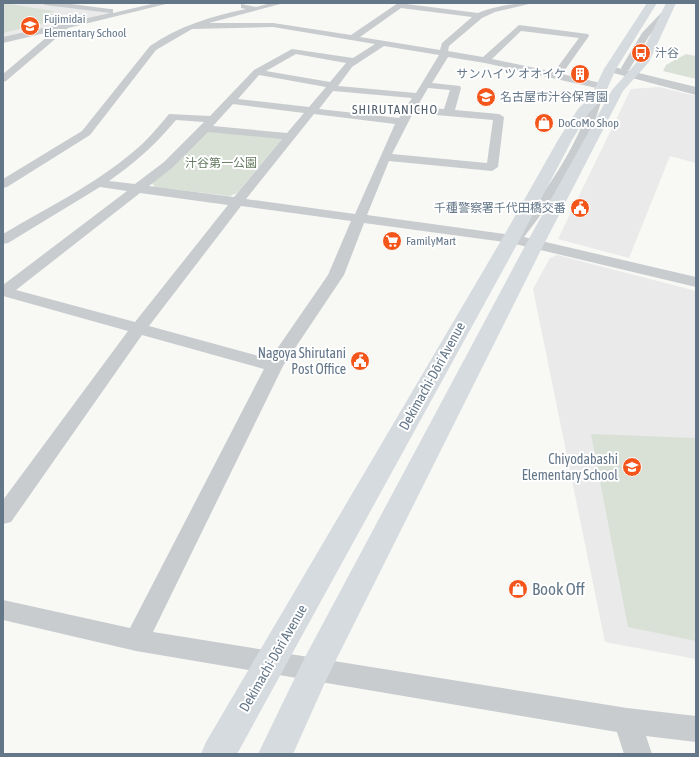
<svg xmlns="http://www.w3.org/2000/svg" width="699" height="757" font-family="'Asap Condensed','Noto Sans JP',sans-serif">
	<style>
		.built { fill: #e9eae9 }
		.green { fill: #d9e1d6 }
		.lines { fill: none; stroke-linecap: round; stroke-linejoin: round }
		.minor { fill: #c8cccf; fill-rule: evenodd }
		.tertiary { fill: #c8cccf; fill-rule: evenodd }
		.secondary { fill: #d6dbdf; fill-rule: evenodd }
		.labels { text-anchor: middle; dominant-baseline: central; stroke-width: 4; stroke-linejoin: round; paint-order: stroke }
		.far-poi-label { font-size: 12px; fill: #647789; stroke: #fff; text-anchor: start }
		.far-park-label { font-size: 12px; fill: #657a60; stroke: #fff }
		.far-quarter-label { font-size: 13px; letter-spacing: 1px; fill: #53616e; stroke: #fff }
		.poi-label { font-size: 14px; fill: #647789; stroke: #fff; text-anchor: end }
		.street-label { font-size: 14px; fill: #647789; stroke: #fff }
		.near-poi-label { font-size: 17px; fill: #647789; stroke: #fff; text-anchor: start }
	</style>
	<rect width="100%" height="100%" fill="#f8f8f5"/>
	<!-- built -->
	<g class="built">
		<polygon points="3,3 33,3 110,13 3,38"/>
		<polygon points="659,87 696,96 696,163 670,156 629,258 558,239 631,89"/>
		<polygon points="557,255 696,291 696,659 605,642 533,289 550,258"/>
	</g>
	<!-- green -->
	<g class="green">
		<polygon points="3,3 54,11 49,13 56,16 51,17 57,20 3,33"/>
		<polygon points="686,54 696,56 696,79 663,71 666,65"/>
		<polygon points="212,131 280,137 282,139 237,193 230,196 155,187 152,183 206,132"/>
		<polygon points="591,434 696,438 696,641 628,627"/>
	</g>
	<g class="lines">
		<!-- minor -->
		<g class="minor">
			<polygon points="41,3 64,3 110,9 113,9 113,13 156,3 170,3 68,28 6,81 3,82 3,74 54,31 3,43 3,37 110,13 45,5"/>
			<path d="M271 3H284L209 23H273L351 35 398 3 478 13C496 6 514 3 533 3L495 12 482 18 449 46 448 51 483 57 519 25 588 34 589 36 562 74 605 84 606 86 605 88 601 89 485 63 448 57 432 83 460 86 461 88 455 110 499 114 504 117 498 167 492 171 389 161 367 215 512 235C545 192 576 151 592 98L597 95 602 98C588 152 557 194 524 237L696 277V287L511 243 364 223 344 275 283 366 153 632 627 708 696 716V742L646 736 652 754H624L617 732 136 651 3 620V600L130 628 264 369 142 335 11 522 3 524V500L128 331 3 296V285L127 191 100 187 8 243 3 244V234C47 208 94 185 133 152 147 141 158 127 169 114L210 116 254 70 292 49 353 58 375 44 273 27 192 29 156 50 90 135 7 187 3 188V179L82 131 150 46C179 26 212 16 246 9L241 8V4L256 7ZM401 8 472 17 442 43 440 50 360 37ZM521 31 579 38 554 72 492 59ZM384 46 439 55 416 93 338 86 352 67ZM296 54 346 63 330 82 266 71ZM259 75 326 87 309 107 238 99ZM428 88 450 90 444 109 417 107ZM333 91 412 98 399 118 319 109ZM233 104 304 113 287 133 213 126ZM413 113 493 120 487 163 392 154ZM314 114 395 124 355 214 246 199ZM176 120 204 122 164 162 135 184 109 181C137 161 154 146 176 120ZM208 132 282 139 234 197 149 186 172 168ZM140 193 228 205 135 322 16 290ZM241 206 351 221 328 275 270 359 149 326Z"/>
			<polygon points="661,13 668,15 649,36 629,70 623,70 621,68 642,33"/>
		</g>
		<!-- tertiary -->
		<polygon class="tertiary" points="610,66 696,87 696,95 606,71 604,69 606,67"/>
		<!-- secondary -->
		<g class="secondary">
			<polygon points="647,3 657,3 616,69 603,98 588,114 572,140 520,239 237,754 201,754 206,742 502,239 558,140 578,109 591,96 604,69"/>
			<polygon points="666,3 676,3 649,62 623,91 544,244 327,678 293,754 258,754 304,659 526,244 612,90 638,61"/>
		</g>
	</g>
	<!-- icons -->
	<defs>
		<g id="school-disc" transform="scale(1)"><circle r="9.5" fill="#f4551a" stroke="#fff"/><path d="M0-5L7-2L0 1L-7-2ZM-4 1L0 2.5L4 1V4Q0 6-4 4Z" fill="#fff"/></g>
		<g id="bus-disc" transform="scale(1)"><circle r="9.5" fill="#f4551a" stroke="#fff"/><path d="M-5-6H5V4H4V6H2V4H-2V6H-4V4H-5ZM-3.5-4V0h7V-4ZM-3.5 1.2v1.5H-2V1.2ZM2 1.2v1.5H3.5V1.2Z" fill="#fff"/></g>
		<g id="building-disc" transform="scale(1)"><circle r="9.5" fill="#f4551a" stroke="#fff"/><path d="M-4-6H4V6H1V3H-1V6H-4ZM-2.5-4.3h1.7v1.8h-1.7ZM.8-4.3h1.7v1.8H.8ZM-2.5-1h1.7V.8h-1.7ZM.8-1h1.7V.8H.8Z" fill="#fff"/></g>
		<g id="shop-disc" transform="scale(1)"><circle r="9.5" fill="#f4551a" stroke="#fff"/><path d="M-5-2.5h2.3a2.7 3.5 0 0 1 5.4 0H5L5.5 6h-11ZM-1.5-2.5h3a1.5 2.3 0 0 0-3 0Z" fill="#fff"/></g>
		<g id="civic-disc" transform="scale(1)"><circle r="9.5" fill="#f4551a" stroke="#fff"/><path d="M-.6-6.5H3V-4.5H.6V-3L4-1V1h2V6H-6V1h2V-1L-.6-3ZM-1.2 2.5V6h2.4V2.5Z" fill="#fff"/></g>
		<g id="supermarket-disc" transform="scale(1)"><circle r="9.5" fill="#f4551a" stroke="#fff"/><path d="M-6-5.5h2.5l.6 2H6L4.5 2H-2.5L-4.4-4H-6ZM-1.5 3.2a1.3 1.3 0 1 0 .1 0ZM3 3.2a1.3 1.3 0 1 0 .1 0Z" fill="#fff"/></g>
	</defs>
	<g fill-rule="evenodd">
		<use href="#school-disc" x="30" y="26"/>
		<use href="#bus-disc" x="641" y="53"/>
		<use href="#building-disc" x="580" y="74"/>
		<use href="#school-disc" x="486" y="97"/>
		<use href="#shop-disc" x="544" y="123"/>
		<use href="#civic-disc" x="580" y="208"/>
		<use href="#supermarket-disc" x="392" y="241"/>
		<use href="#civic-disc" x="360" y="361"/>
		<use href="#school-disc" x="632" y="467"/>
		<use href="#shop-disc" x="518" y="589"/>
	</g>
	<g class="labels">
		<!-- far-poi labels -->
		<g class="far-poi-label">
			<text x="44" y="19">Fujimidai<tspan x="44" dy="14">Elementary School</tspan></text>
			<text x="655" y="53">汁谷</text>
			<text x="566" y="74" text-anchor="end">サンハイツ オオイケ</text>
			<text x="500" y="97">名古屋市汁谷保育園</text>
			<text x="558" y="123">DoCoMo Shop</text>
			<text x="566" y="208" text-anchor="end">千種警察署千代田橋交番</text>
			<text x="406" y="241">FamilyMart</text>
		</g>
		<!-- far-park labels -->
		<g class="far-park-label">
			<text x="221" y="163">汁谷第一公園</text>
		</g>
		<!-- far-quarter labels -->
		<g class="far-quarter-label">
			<text x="395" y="109">SHIRUTANICHO</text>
		</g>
		<!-- poi labels -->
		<g class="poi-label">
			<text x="346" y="353">Nagoya Shirutani<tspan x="346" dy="16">Post Office</tspan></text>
			<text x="618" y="459">Chiyodabashi<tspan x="618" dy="16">Elementary School</tspan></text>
		</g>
		<!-- street labels -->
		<g class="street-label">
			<text transform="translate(432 376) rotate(-61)">Dekimachi-Dōri Avenue</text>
			<text transform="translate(273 658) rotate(-60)">Dekimachi-Dōri Avenue</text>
		</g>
		<!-- near-poi labels -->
		<g class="near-poi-label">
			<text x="532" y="589">Book Off</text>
		</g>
	</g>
	<!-- border -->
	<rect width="699" height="757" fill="none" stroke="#647789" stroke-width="8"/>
</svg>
